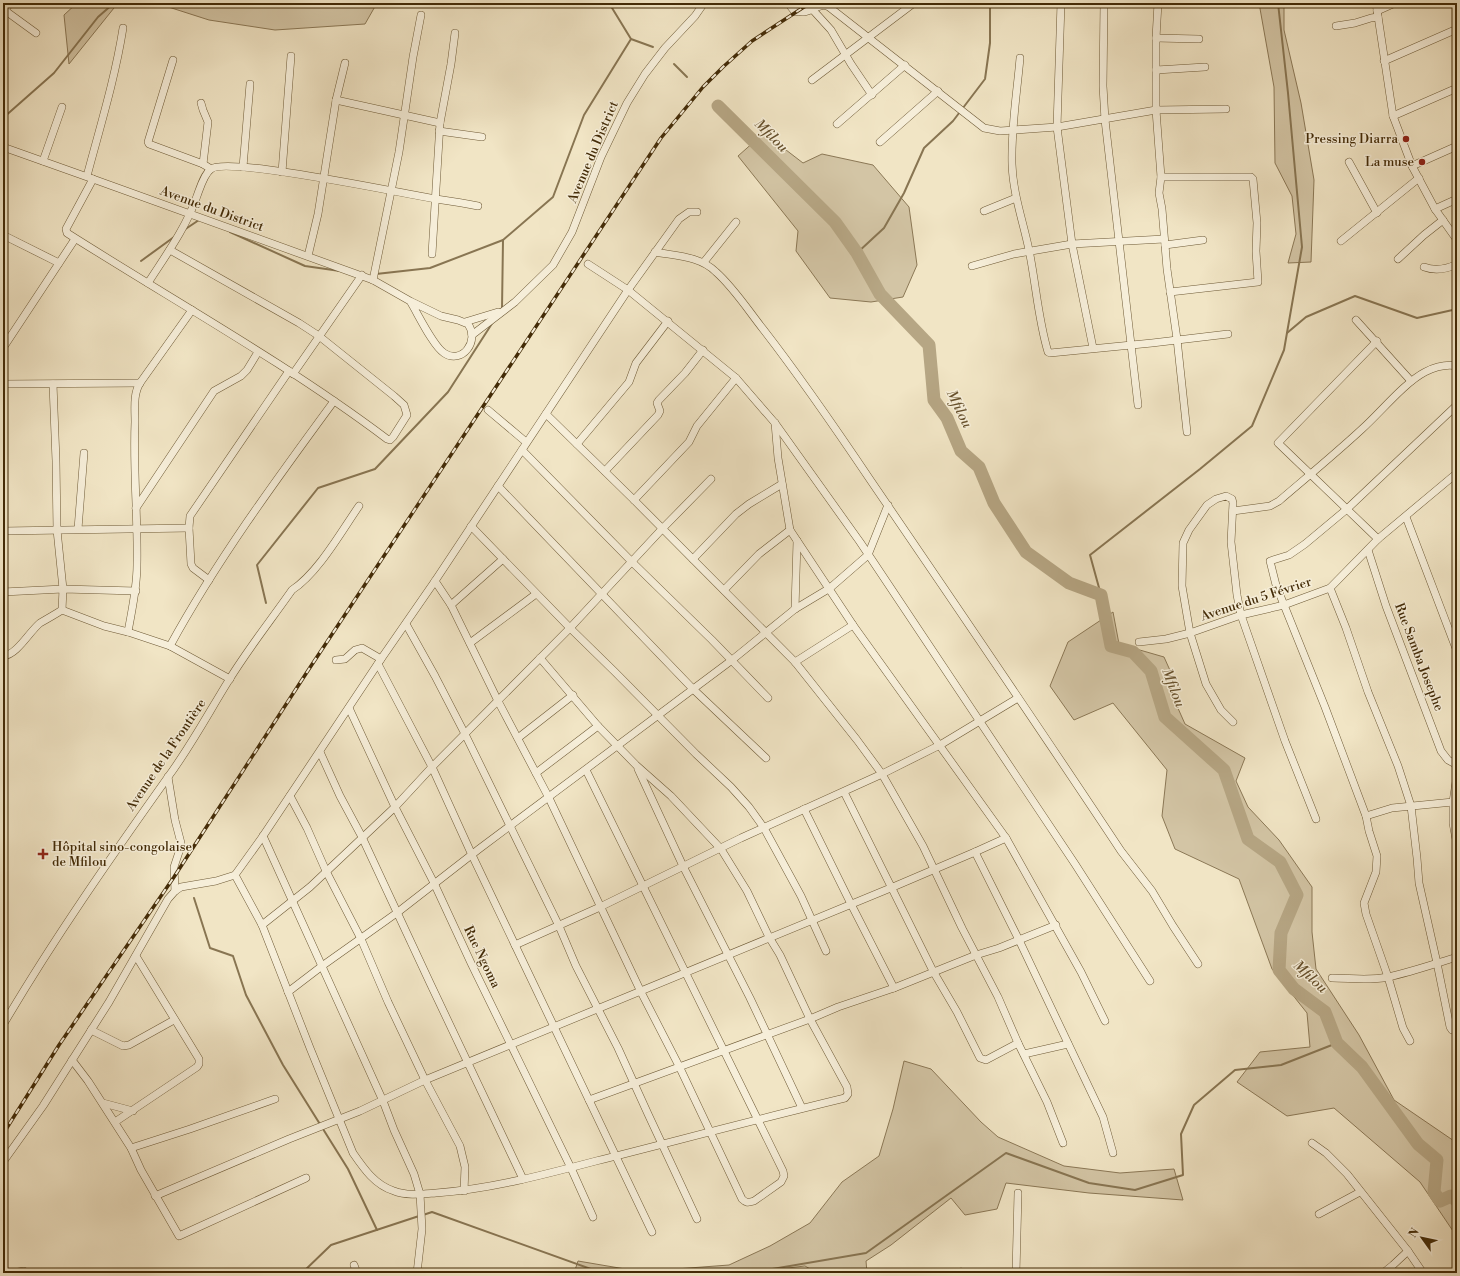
<svg xmlns="http://www.w3.org/2000/svg" width="1460" height="1276" font-family="'Libre Bodoni',serif">
	<style>
		.green { fill: #d3c5a5; stroke: #8b7856 }
		.lines { fill: none; stroke-linecap: round; stroke-linejoin: round }
		.stream { stroke: #887552; stroke-width: 2 }
		.river { stroke: #b6a684; stroke-width: 13 }
		.minor-casing { stroke: #6e5a36; stroke-width: 8 }
		.minor { stroke: #f6eed9; stroke-width: 7 }
		.rail-casing { stroke: #432b07; stroke-width: 3.5 }
		.rail { stroke: #f6eed9; stroke-width: 2; stroke-dasharray: 6; stroke-linecap: butt }
		.poi-dot { fill: #8f2418; stroke: #f6eed9; stroke-width: 1.5 }
		.labels { text-anchor: middle; dominant-baseline: central; stroke-width: 3; stroke-linejoin: round; paint-order: stroke }
		.poi-label { font-size: 13px; fill: #432b07; stroke: #f6eed9; text-anchor: end }
		.street-label { font-size: 13px; fill: #432b07; stroke: #f6eed9 }
		.water-label { font-size: 14px; font-style: italic; fill: #66502c; stroke: #f6eed9 }
	</style>
	<rect width="100%" height="100%" fill="#f1e5c5"/>
	<filter id="stains"><feTurbulence type="fractalNoise" baseFrequency=".005" numOctaves="4"/><feColorMatrix values="0 0 0 0 .2 0 0 0 0 .09 0 0 0 0 .02 0 0 0 .5 -.17"/></filter>
	<radialGradient id="worn" r=".72"><stop offset=".6" stop-color="#630" stop-opacity="0"/><stop offset="1" stop-color="#630" stop-opacity=".3"/></radialGradient>
	<!-- green -->
	<g class="green">
		<polygon points="77,3 118,3 69,64 64,15"/>
		<polygon points="156,3 377,3 365,24 275,30 209,20"/>
		<polygon points="444,3 481,3 482,7"/>
		<polygon points="1259,3 1284,3 1284,30 1301,103 1314,180 1311,262 1288,263 1296,234 1292,196 1275,163 1274,87"/>
		<polygon points="764,133 803,163 822,154 873,165 909,207 917,265 903,297 871,302 830,298 796,251 798,231 738,156"/>
		<polygon points="1113,612 1119,644 1164,657 1173,677 1169,688 1185,724 1245,758 1236,781 1248,807 1279,840 1312,887 1312,932 1316,969 1359,1035 1394,1100 1457,1143 1457,1237 1420,1182 1334,1108 1287,1116 1237,1082 1260,1052 1310,1047 1307,1013 1272,969 1239,879 1175,849 1162,816 1167,770 1113,703 1074,720 1050,686 1068,642"/>
		<polygon points="904,1061 931,1069 981,1122 998,1137 1064,1166 1120,1173 1174,1169 1183,1200 1089,1193 1006,1183 997,1209 965,1215 951,1198 891,1245 866,1261 867,1273 817,1273 805,1266 762,1271 761,1273 574,1273 578,1261 631,1270 676,1269 729,1265 770,1246 810,1223 842,1182 879,1156 893,1109"/>
	</g>
	<g class="lines">
		<!-- stream -->
		<g class="stream">
			<polyline points="194,3 201,7 212,3"/>
			<polyline points="284,3 288,6 303,3"/>
			<polyline points="609,3 631,39 653,47"/>
			<polyline points="674,64 687,77"/>
			<polyline points="3,118 54,73 98,17 114,3"/>
			<polyline points="184,230 199,220"/>
			<polyline points="230,232 305,266 340,271"/>
			<polyline points="857,253 884,228 904,193 924,148 953,121 985,79 990,43 990,3"/>
			<polyline points="141,261 174,237"/>
			<polyline points="376,274 430,268 503,240 553,197 584,115 631,39"/>
			<polyline points="502,309 503,240"/>
			<polyline points="1287,333 1306,317 1355,296 1417,318 1457,309"/>
			<polyline points="1101,595 1090,555 1200,469 1252,426 1284,350 1302,247 1288,93 1278,3"/>
			<polyline points="266,603 257,565 318,488 375,469 448,392 493,322"/>
			<polyline points="194,898 210,948 233,956 246,995 283,1065 348,1169 377,1230"/>
			<polyline points="423,1215 432,1212 602,1273"/>
			<polyline points="302,1273 331,1245 419,1216"/>
			<polyline points="758,1273 761,1271 866,1253 1006,1153 1089,1183 1135,1190 1183,1175 1181,1134 1194,1105 1235,1070 1281,1065 1337,1043"/>
		</g>
		<!-- river -->
		<polyline class="river" points="718,106 835,222 857,253 880,294 929,345 934,400 947,418 961,451 979,467 994,503 1026,552 1069,583 1101,595 1111,646 1133,652 1151,671 1165,717 1224,770 1248,839 1280,862 1297,895 1281,933 1279,970 1294,989 1325,1012 1337,1043 1362,1067 1418,1144 1437,1160 1434,1192 1440,1201 1451,1196 1457,1201"/>
		<!-- minor casing -->
		<g class="minor-casing">
			<g id="minor">
				<path d="M788 3 795 12C799 11 800 12 804 12 813 11 821 2 829 7L984 128 1000 131 1057 127 1156 110 1226 109"/>
				<polyline points="1061,3 1057,127 1072,244 1093,348"/>
				<polyline points="1104,3 1103,86 1105,120 1138,405"/>
				<polyline points="1158,3 1156,38 1156,110 1161,177 1159,193 1162,209 1167,269 1177,339 1187,432"/>
				<polyline points="1376,3 1393,116 1412,166 1435,209 1457,240"/>
				<polyline points="3,9 36,33"/>
				<polyline points="812,9 831,30 851,64 872,95"/>
				<polyline points="3,11 11,3"/>
				<polyline points="1377,11 1395,3"/>
				<polyline points="1336,26 1355,23 1371,18 1378,17"/>
				<polyline points="1156,38 1199,39"/>
				<path d="M1020 58C1017 93 1011 128 1012 164 1013 194 1023 221 1029 250 1036 284 1038 319 1048 352L1050 353 1152 343 1228 334"/>
				<polyline points="173,60 148,142 149,144 203,164 211,169"/>
				<polyline points="1384,61 1457,29"/>
				<polyline points="1156,70 1205,67"/>
				<polyline points="812,80 914,3"/>
				<polyline points="336,100 440,123"/>
				<polyline points="201,103 203,110 208,122 203,164"/>
				<polyline points="1393,116 1457,88"/>
				<polyline points="837,124 905,65"/>
				<polyline points="439,131 482,137"/>
				<polyline points="880,142 938,91"/>
				<path d="M3 147 93 179 373 280 410 301 441 316 458 320 468 324C480 341 462 365 444 353 433 346 418 314 410 301"/>
				<polyline points="43,161 62,107"/>
				<polyline points="1349,162 1377,213"/>
				<polyline points="1412,166 1457,146"/>
				<polyline points="243,167 250,84"/>
				<polyline points="282,172 291,56"/>
				<path d="M87 176C100 127 115 79 123 28"/>
				<polyline points="1161,177 1251,177 1253,179 1257,223 1256,251 1258,282 1170,292"/>
				<path d="M93 179 66 229 67 233C174 301 286 363 387 439L390 440 393 437 407 415 404 405 394 396 319 336 299 323 170 250"/>
				<polyline points="1435,209 1457,199"/>
				<polyline points="984,211 1016,198"/>
				<polyline points="3,235 59,263"/>
				<polyline points="1341,241 1419,178"/>
				<polyline points="1165,245 1203,240"/>
				<path d="M655 252C676 256 700 256 716 272 734 288 748 310 763 329 801 378 836 429 871 481 955 604 1039 727 1121 851L1152 891 1173 926 1198 964"/>
				<polyline points="432,254 440,123 451,64 455,33"/>
				<polyline points="308,256 318,214 336,100 345,63"/>
				<polyline points="1398,259 1424,235 1443,220"/>
				<polyline points="704,262 736,222"/>
				<polyline points="588,264 628,290 736,378 775,423 860,542 1075,864 1150,981"/>
				<polyline points="972,266 1014,254 1072,244 1164,239"/>
				<path d="M1424 267C1435 271 1447 269 1457 264"/>
				<polyline points="373,280 399,152 413,57 421,15"/>
				<path d="M148 283C166 255 186 228 197 196 200 188 204 174 211 169 227 156 405 194 436 199 450 201 464 203 478 206"/>
				<polyline points="1356,320 1411,381"/>
				<polyline points="465,322 498,312"/>
				<polyline points="472,335 515,302 553,265 572,232 601,157 627,103 645,74 665,48 695,16 704,3"/>
				<polyline points="1377,341 1278,443 1378,539"/>
				<polyline points="3,348 75,239"/>
				<polyline points="293,374 362,275"/>
				<polyline points="3,384 140,383"/>
				<polyline points="53,384 56,461 57,530 63,589 62,610"/>
				<polyline points="488,410 526,442"/>
				<polyline points="546,414 634,500 795,662 857,740 882,774 923,846 962,928 998,997 1018,1043 1047,1102 1063,1143"/>
				<polyline points="775,423 778,458 790,530 853,625 1006,838 1081,972 1105,1021"/>
				<polyline points="577,444 629,382 636,363 668,321"/>
				<polyline points="522,450 632,562 712,640 768,698"/>
				<polyline points="605,471 658,415 660,411 657,403 659,400 685,373 703,350"/>
				<polyline points="498,486 693,689 766,758"/>
				<polyline points="634,500 689,442 697,426 736,378"/>
				<polyline points="136,508 214,391 241,376 247,370 258,352"/>
				<path d="M1233 511 1270 506 1279 501C1307 477 1335 454 1362 429 1380 413 1404 383 1425 372 1435 367 1446 364 1457 366"/>
				<polyline points="1406,517 1457,651"/>
				<polyline points="471,526 570,628 615,672 696,754 731,787 749,807 764,828 801,896 826,951"/>
				<polyline points="78,529 84,453"/>
				<polyline points="3,531 189,528"/>
				<polyline points="1368,550 1386,606 1441,751 1448,760 1457,765"/>
				<polyline points="693,559 736,514 749,504 782,484"/>
				<polyline points="209,580 193,568 191,564 189,528 190,516 289,371"/>
				<path d="M435 581 451 605 498 701 549 798 641 992 679 1066 742 1199C746 1203 748 1203 754 1201L781 1182 784 1176 783 1171 586 770"/>
				<polyline points="1330,588 1346,628 1368,692 1398,766 1411,806 1417,858 1419,883 1437,963 1450,1027 1452,1030 1457,1031"/>
				<polyline points="724,590 759,554 790,530"/>
				<polyline points="3,592 63,589 136,591"/>
				<polyline points="451,605 503,559"/>
				<polyline points="795,609 797,541"/>
				<polyline points="406,624 435,676 465,734 559,926 576,966 618,1048 648,1114 697,1219"/>
				<path d="M128 632C132 609 137 588 137 565 138 517 133 470 135 422 135 409 133 394 140 383L192 310"/>
				<polyline points="1139,642 1166,639 1190,633 1241,615 1284,605 1330,588 1378,539 1457,473"/>
				<polyline points="470,643 536,594"/>
				<path d="M170 646C217 560 276 480 334 401"/>
				<path d="M3 656C17 655 29 632 40 623 47 619 54 615 62 610L104 626 128 632 170 646 230 679"/>
				<polyline points="336,660 345,659 355,650 362,648 381,659"/>
				<polyline points="795,662 853,625"/>
				<polyline points="378,664 432,767 472,855 652,1232"/>
				<polyline points="349,708 395,807 434,883 471,963 571,1168 593,1217"/>
				<polyline points="1233,722 1221,710 1206,684 1190,633 1182,586 1183,543 1189,530 1207,505 1216,499 1226,496 1232,499 1233,503 1231,542 1237,595 1241,615 1285,741 1316,819"/>
				<polyline points="518,738 573,695"/>
				<polyline points="320,752 340,796 362,837 430,983 523,1179"/>
				<polyline points="638,769 683,866 750,998 802,1108"/>
				<polyline points="536,773 598,726"/>
				<polyline points="1457,775 1453,802 1453,823 1457,845"/>
				<polyline points="168,777 175,820 181,843 180,849 174,867 175,891"/>
				<polyline points="844,792 933,971 957,1012 980,1058 986,1060 1018,1043"/>
				<polyline points="290,796 307,828 326,871 361,939 388,1002 425,1080 460,1146 465,1167 464,1191"/>
				<polyline points="804,809 851,904 894,988"/>
				<polyline points="1366,816 1392,808 1453,802"/>
				<polyline points="263,836 383,1101 394,1130 414,1174 420,1194 422,1229 417,1273"/>
				<polyline points="975,852 1019,940 1103,1117 1113,1153"/>
				<path d="M235 875 262 925 310 1048 353 1153C364 1169 375 1185 394 1191 407 1196 422 1194 436 1193 490 1189 543 1175 596 1161 679 1140 762 1118 845 1098L848 1094 847 1087 810 1019 780 955 769 937 747 891 721 849 671 796 636 765 598 726 540 658"/>
				<polyline points="262,925 310,887 395,807 432,767 570,628 662,529 711,479"/>
				<polyline points="515,945 600,907 741,838 882,774 940,745 1018,698"/>
				<path d="M1332 978C1351 978 1369 981 1388 977 1411 972 1434 964 1457 957"/>
				<polyline points="288,992 322,966 398,912 479,849 732,660 795,609 830,588 868,555 888,505"/>
				<path d="M3 1025C53 940 111 857 168 777 191 746 209 712 229 680 248 649 271 620 292 590 318 573 341 532 359 506"/>
				<polyline points="91,1030 123,1046 129,1045 174,1020"/>
				<polyline points="1410,1041 1403,1028 1388,977 1366,914 1364,903 1376,872 1377,856 1369,831 1366,816 1325,707 1276,585 1270,561 1289,555 1305,544 1347,509 1457,405"/>
				<polyline points="1024,1054 1068,1044"/>
				<polyline points="72,1060 88,1081 131,1148 141,1170 179,1236 306,1178"/>
				<polyline points="589,1100 810,1019 838,1007 894,988 976,955 999,948 1056,925"/>
				<polyline points="103,1103 133,1111"/>
				<polyline points="115,1122 197,1067 199,1064 199,1059 136,956"/>
				<polyline points="1312,1143 1326,1153 1347,1174 1408,1251 1423,1273"/>
				<polyline points="131,1148 190,1129 275,1099"/>
				<polyline points="3,1162 43,1106 109,1002 168,899 175,891 181,887 216,881 235,875 263,836 381,659 435,581 628,290 679,219 689,212 697,212"/>
				<polyline points="155,1196 289,1139 360,1111 425,1080 893,887 975,852 1006,838"/>
				<polyline points="1319,1214 1360,1192"/>
				<polyline points="354,1265 357,1273"/>
				<polyline points="961,1272 962,1273"/>
				<polyline points="12,1273 24,1271 27,1273"/>
				<polyline points="1016,1273 1018,1193"/>
				<polyline points="1383,1273 1393,1265 1408,1251"/>
			</g>
		</g>
		<!-- minor -->
		<use href="#minor" class="minor"/>
		<!-- rail casing -->
		<g class="rail-casing">
			<polyline id="rail" points="3,1134 59,1045 174,877 309,669 661,138 703,87 723,67 752,41 810,3"/>
		</g>
		<!-- rail -->
		<use href="#rail" class="rail"/>
	</g>
	<!-- markers -->
	<g class="poi-dot">
		<circle cx="1406" cy="139" r="4"/>
		<circle cx="1422" cy="162" r="4"/>
		<path d="M41 848h4v4h4v4h-4v4h-4v-4h-4v-4h4z"/>
	</g>
	<g class="labels">
		<!-- poi labels -->
		<g class="poi-label">
			<text x="1398" y="139">Pressing Diarra</text>
			<text x="1414" y="162">La muse</text>
			<text x="52" y="847" text-anchor="start">Hôpital sino-congolaise<tspan x="52" dy="15">de Mfilou</tspan></text>
		</g>
		<!-- street labels -->
		<g class="street-label">
			<text transform="translate(593 152) rotate(-67)">Avenue du District</text>
			<text transform="translate(212 209) rotate(20)">Avenue du District</text>
			<text transform="translate(1256 599) rotate(-18)">Avenue du 5 Février</text>
			<text transform="translate(1419 657) rotate(69)">Rue Samba Josephe</text>
			<text transform="translate(166 755) rotate(-56)">Avenue de la Frontière</text>
			<text transform="translate(482 957) rotate(64)">Rue Ngoma</text>
		</g>
		<!-- water labels -->
		<g class="water-label">
			<text transform="translate(771 136) rotate(45)">Mfilou</text>
			<text transform="translate(959 409) rotate(64)">Mfilou</text>
			<text transform="translate(1173 688) rotate(69)">Mfilou</text>
			<text transform="translate(1310 977) rotate(43)">Mfilou</text>
		</g>
	</g>
	<!-- margin -->
	<rect width="1460" height="1276" fill="none" stroke="#f1e5c5" stroke-width="16"/>
	<rect x="4" y="4" width="1452" height="1268" fill="none" stroke="#432b07" stroke-width="2"/>
	<rect x="8" y="8" width="1444" height="1260" fill="none" stroke="#432b07"/>
	<!-- north arrow -->
	<g transform="translate(1422 1238) rotate(303)" stroke="#f6eed9" stroke-width="3" paint-order="stroke">
	<path d="M0-3L7 15L0 10L-7 15Z" fill="#432b07"/>
	<text y="-6" font-size="11" font-weight="bold" text-anchor="middle" fill="#432b07">N</text>
	</g>
	<rect width="100%" height="100%" filter="url(#stains)"/>
	<rect width="100%" height="100%" fill="url(#worn)"/>
</svg>
